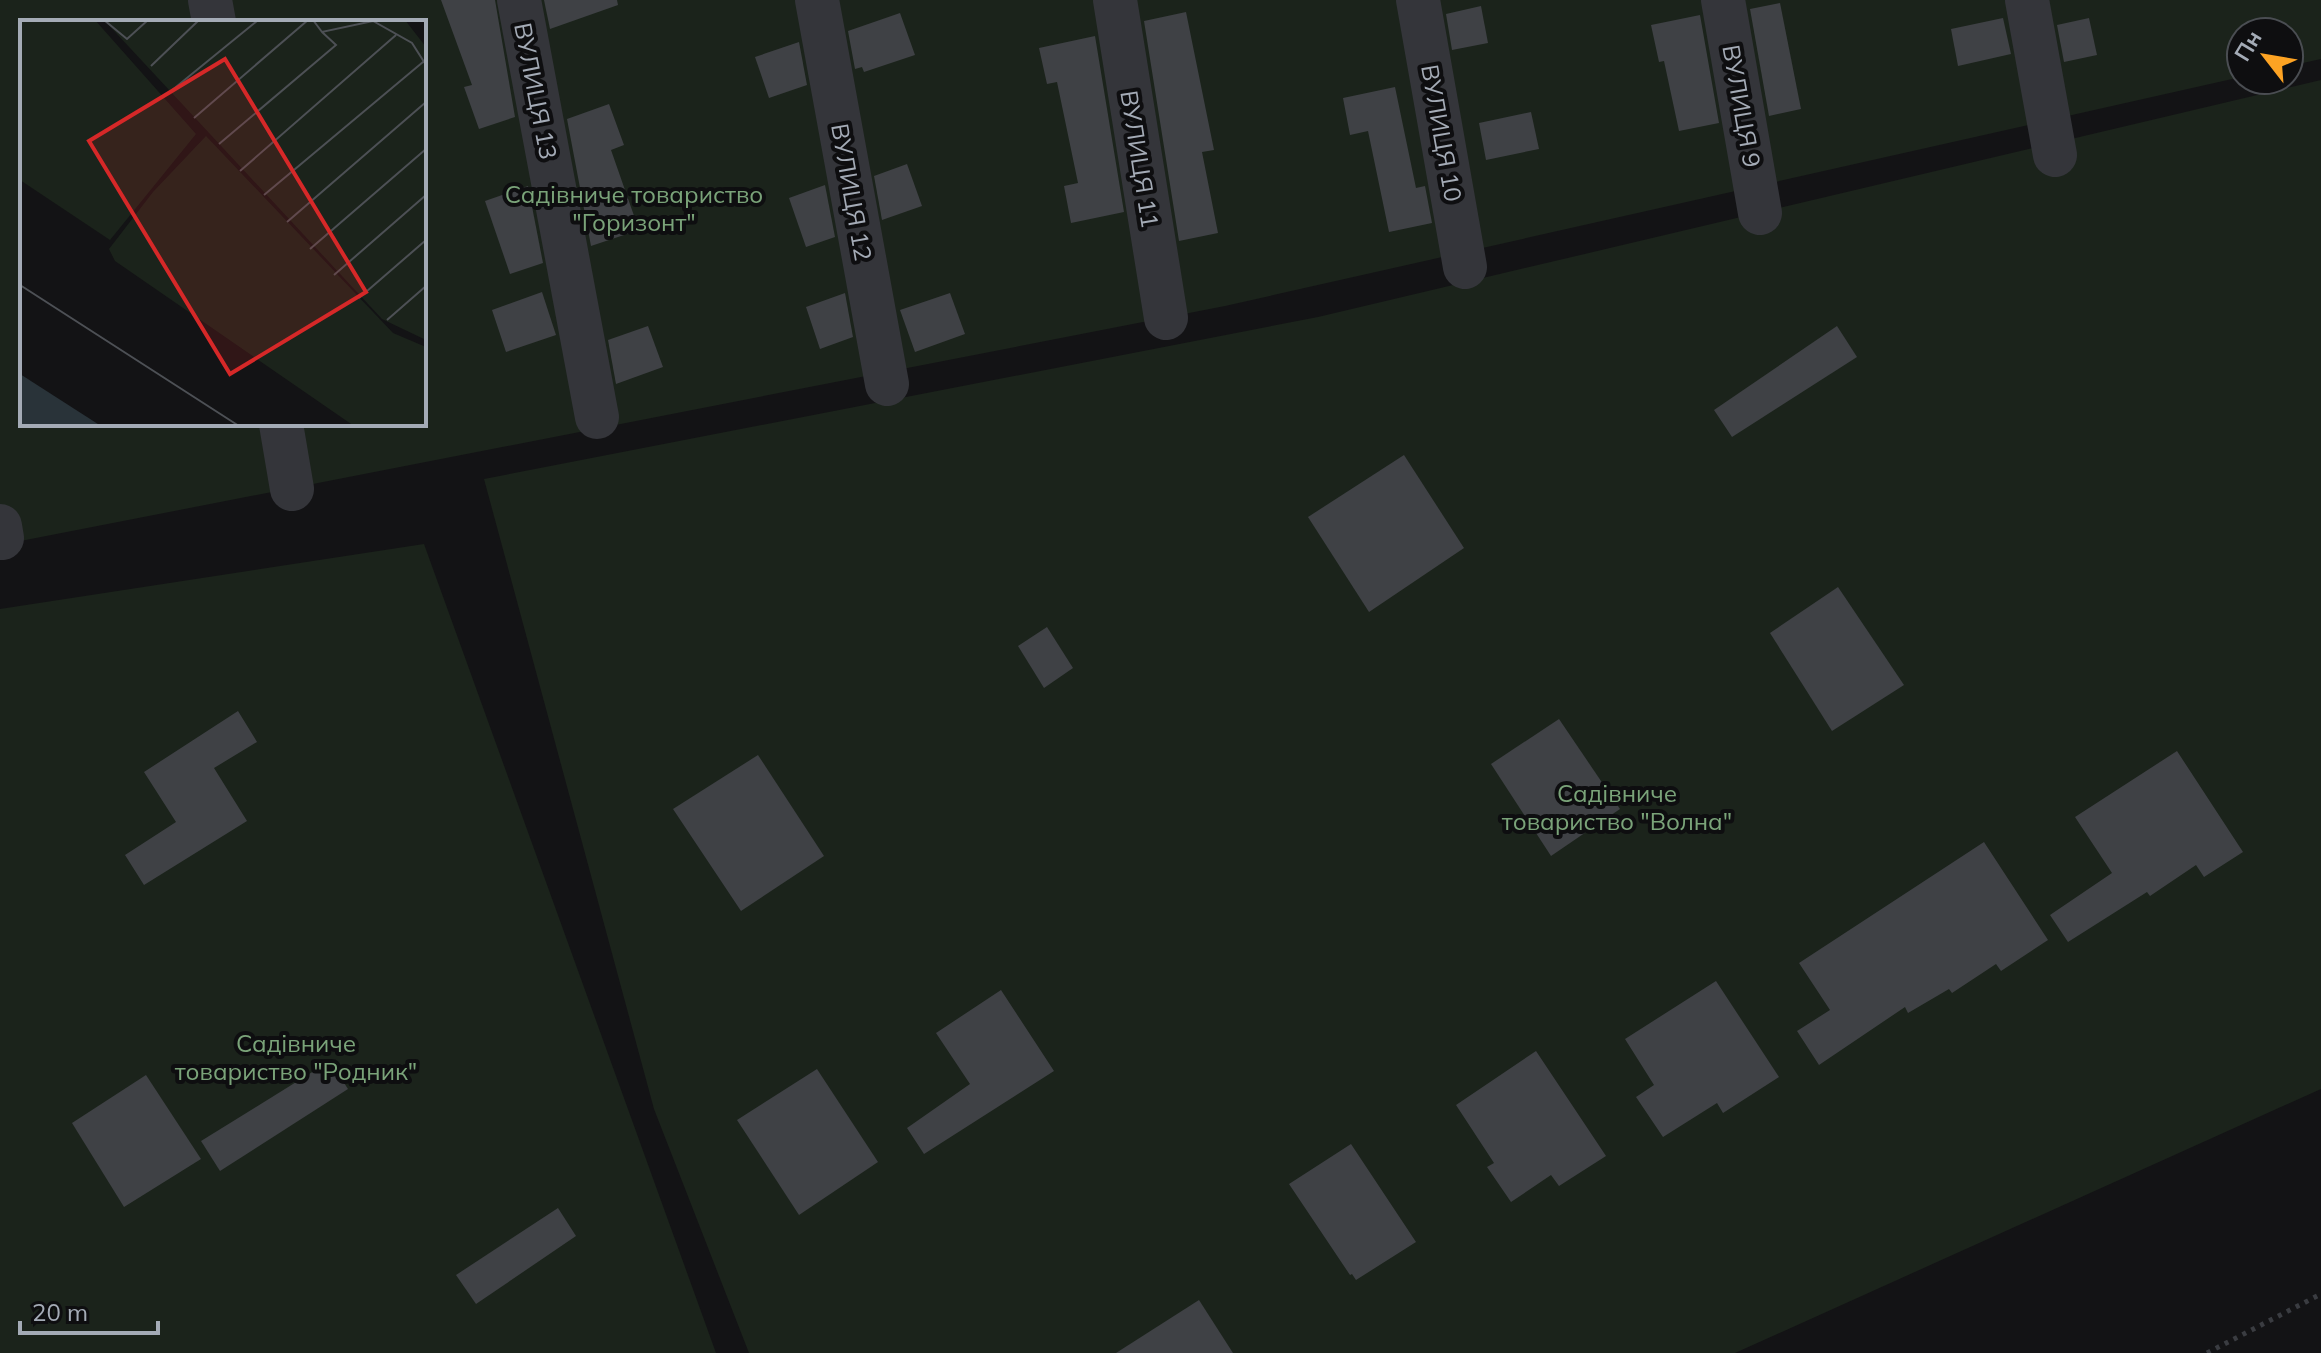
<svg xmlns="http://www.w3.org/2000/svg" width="2321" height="1353" font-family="Mulish,sans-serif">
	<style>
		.green { fill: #1b231b; fill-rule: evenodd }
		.building { fill: #3f4145 }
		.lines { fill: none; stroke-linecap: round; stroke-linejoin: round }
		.path { stroke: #3a3c41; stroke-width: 5; stroke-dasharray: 4 6; stroke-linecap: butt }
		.minor { stroke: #34353a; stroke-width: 44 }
		.labels { text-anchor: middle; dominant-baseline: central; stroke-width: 8; stroke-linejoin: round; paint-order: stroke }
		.street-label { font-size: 24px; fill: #a4abb6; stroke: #0e0e10 }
		.park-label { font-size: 24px; fill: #7aa379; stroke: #0e0e10 }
		.inset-road { fill: none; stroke: #4d5055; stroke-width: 2 }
		.view { fill: #d62828; fill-opacity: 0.15; stroke: #d62828; stroke-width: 4 }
		.inset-edge { fill: none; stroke: #a4abb6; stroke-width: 4 }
	</style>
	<rect width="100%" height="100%" fill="#131315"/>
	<!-- green -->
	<g class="green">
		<path d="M0 0H2321V59L2289 66V32H2241V77L1225 306 0 545ZM22 22H424V424H22Z"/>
		<polygon points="2321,80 2321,1089 1735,1353 749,1353 654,1109 484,479 1318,317"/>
		<polygon points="424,544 716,1353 0,1353 0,609"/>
	</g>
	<!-- building -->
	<g class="building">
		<polygon points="441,0 495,0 515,117 479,129 464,87 472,85"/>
		<polygon points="544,0 617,0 618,5 550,29"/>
		<polygon points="1780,3 1801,109 1769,116 1750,9"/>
		<polygon points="1481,6 1488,43 1452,50 1446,14"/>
		<polygon points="1186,12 1214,150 1202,152 1218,233 1179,241 1144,21"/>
		<polygon points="900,13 915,55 864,72 862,67 855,69 848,31"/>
		<polygon points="1700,15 1719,123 1679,131 1664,61 1659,62 1651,25"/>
		<polygon points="2003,18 2011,54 1958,66 1951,29"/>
		<polygon points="2089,18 2097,55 2064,62 2057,25"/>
		<polygon points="1095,36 1124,212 1071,223 1064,186 1078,183 1057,82 1047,84 1039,48"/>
		<polygon points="799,42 807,85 769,98 755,57"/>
		<polygon points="1395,87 1416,188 1425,186 1432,223 1389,232 1368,131 1350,135 1343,98"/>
		<polygon points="609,104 624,145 611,150 639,230 591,246 567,119"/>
		<polygon points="1531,112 1539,149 1486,160 1479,123"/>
		<polygon points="907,164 922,206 882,220 874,176"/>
		<polygon points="825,185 835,237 806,247 789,198"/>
		<polygon points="528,186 543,263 510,274 485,201"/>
		<polygon points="542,292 556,335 506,352 492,310"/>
		<polygon points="845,293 853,337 820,349 806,307"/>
		<polygon points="950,293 965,334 915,352 900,310"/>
		<polygon points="648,326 663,367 616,384 608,340"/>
		<polygon points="1837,326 1857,357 1732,437 1714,410"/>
		<polygon points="1404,455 1464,548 1369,612 1308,517"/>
		<polygon points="1838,587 1904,685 1832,731 1770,633"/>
		<polygon points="1047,627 1073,668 1044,688 1018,646"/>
		<polygon points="238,711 257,742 214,768 247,821 144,885 125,855 176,822 144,772"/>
		<polygon points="1559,719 1620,809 1551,856 1491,764"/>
		<polygon points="2177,751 2243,852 2204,877 2196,865 2150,896 2147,892 2068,942 2050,915 2112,873 2075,817"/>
		<polygon points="758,755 824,856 741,911 673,809"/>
		<polygon points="1984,842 2048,940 2001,971 1996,964 1952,993 1949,989 1908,1013 1905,1007 1819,1065 1797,1031 1830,1010 1799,963"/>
		<polygon points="1716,981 1779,1077 1723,1113 1717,1103 1663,1137 1636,1097 1654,1085 1625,1039"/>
		<polygon points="1001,990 1054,1071 924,1154 907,1128 970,1084 936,1033"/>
		<polygon points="1536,1051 1606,1156 1559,1186 1551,1175 1511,1202 1487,1167 1494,1163 1456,1105"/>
		<polygon points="330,1061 348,1089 220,1171 201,1141"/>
		<polygon points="817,1069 878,1162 799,1215 737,1120"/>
		<polygon points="146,1075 201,1159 124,1207 72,1123"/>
		<polygon points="1351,1144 1416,1242 1356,1280 1352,1274 1350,1275 1289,1184"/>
		<polygon points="558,1208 576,1236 476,1304 456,1275"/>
		<polygon points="1199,1300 1233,1353 1116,1353"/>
	</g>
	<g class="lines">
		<!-- path -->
		<polyline class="path" points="2207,1353 2321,1294"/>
		<!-- minor -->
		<g class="minor">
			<polyline points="210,0 214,22"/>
			<polyline points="519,0 597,417"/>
			<polyline points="817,0 887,384"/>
			<polyline points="1115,0 1166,318"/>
			<polyline points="1418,0 1465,267"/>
			<polyline points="1723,0 1760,213"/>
			<polyline points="2027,0 2055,155"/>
			<polyline points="281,424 292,489"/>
			<polyline points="0,526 2,538"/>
		</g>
	</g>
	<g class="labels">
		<!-- street labels -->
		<g class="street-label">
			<text transform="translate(536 91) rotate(79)">ВУЛИЦЯ 13</text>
			<text transform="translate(1742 106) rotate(80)">ВУЛИЦЯ 9</text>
			<text transform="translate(1442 133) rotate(80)">ВУЛИЦЯ 10</text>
			<text transform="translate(1140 159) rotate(81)">ВУЛИЦЯ 11</text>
			<text transform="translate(852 192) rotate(80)">ВУЛИЦЯ 12</text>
		</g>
		<!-- park labels -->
		<g class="park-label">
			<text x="634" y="194">Садівниче товариство<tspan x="634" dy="28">"Горизонт"</tspan></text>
			<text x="1617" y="793">Садівниче<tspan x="1617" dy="28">товариство "Волна"</tspan></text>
			<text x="296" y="1043">Садівниче<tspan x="296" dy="28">товариство "Родник"</tspan></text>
		</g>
	</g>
	<!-- overview -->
	<g transform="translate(20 20)">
		<rect width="406" height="406" fill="#131315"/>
		<path d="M0 0H75L176 114 90 220 0 160ZM84 0H385L406 27V320L362 299ZM186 116 373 313 406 327V406H334L95 241 89 229 133 172Z" fill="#1b231b"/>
		<path d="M0 354 81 406H0Z" fill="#293339"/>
		<path class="inset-road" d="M84 0 107 19 128 0M293 0 302 12 353 1 392 23 406 45M131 46 179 0M151 71 237 1M174 98 288 0M199 124 316 25 302 12M220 151 376 15M244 175 403 42M267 202 406 82M290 229 406 129M314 255 406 175M0 265 219 406M339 278 406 220M367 300 406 266"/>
		<path class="view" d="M205 39 346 272 210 354 69 121Z"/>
		<rect width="406" height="406" class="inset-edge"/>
	</g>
	<!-- north arrow -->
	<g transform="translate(2265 56) rotate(301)"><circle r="38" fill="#0e0e10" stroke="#4a4d52" stroke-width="2"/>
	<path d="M0-6L14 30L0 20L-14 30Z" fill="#fda323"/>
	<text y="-12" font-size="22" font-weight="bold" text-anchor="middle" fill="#a4abb6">Пн</text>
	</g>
	<!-- scale -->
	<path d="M20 1321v12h138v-12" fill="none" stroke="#a4abb6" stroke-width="4"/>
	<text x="32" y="1321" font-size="24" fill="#a4abb6" stroke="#0e0e10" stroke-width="6" paint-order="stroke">20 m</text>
</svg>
